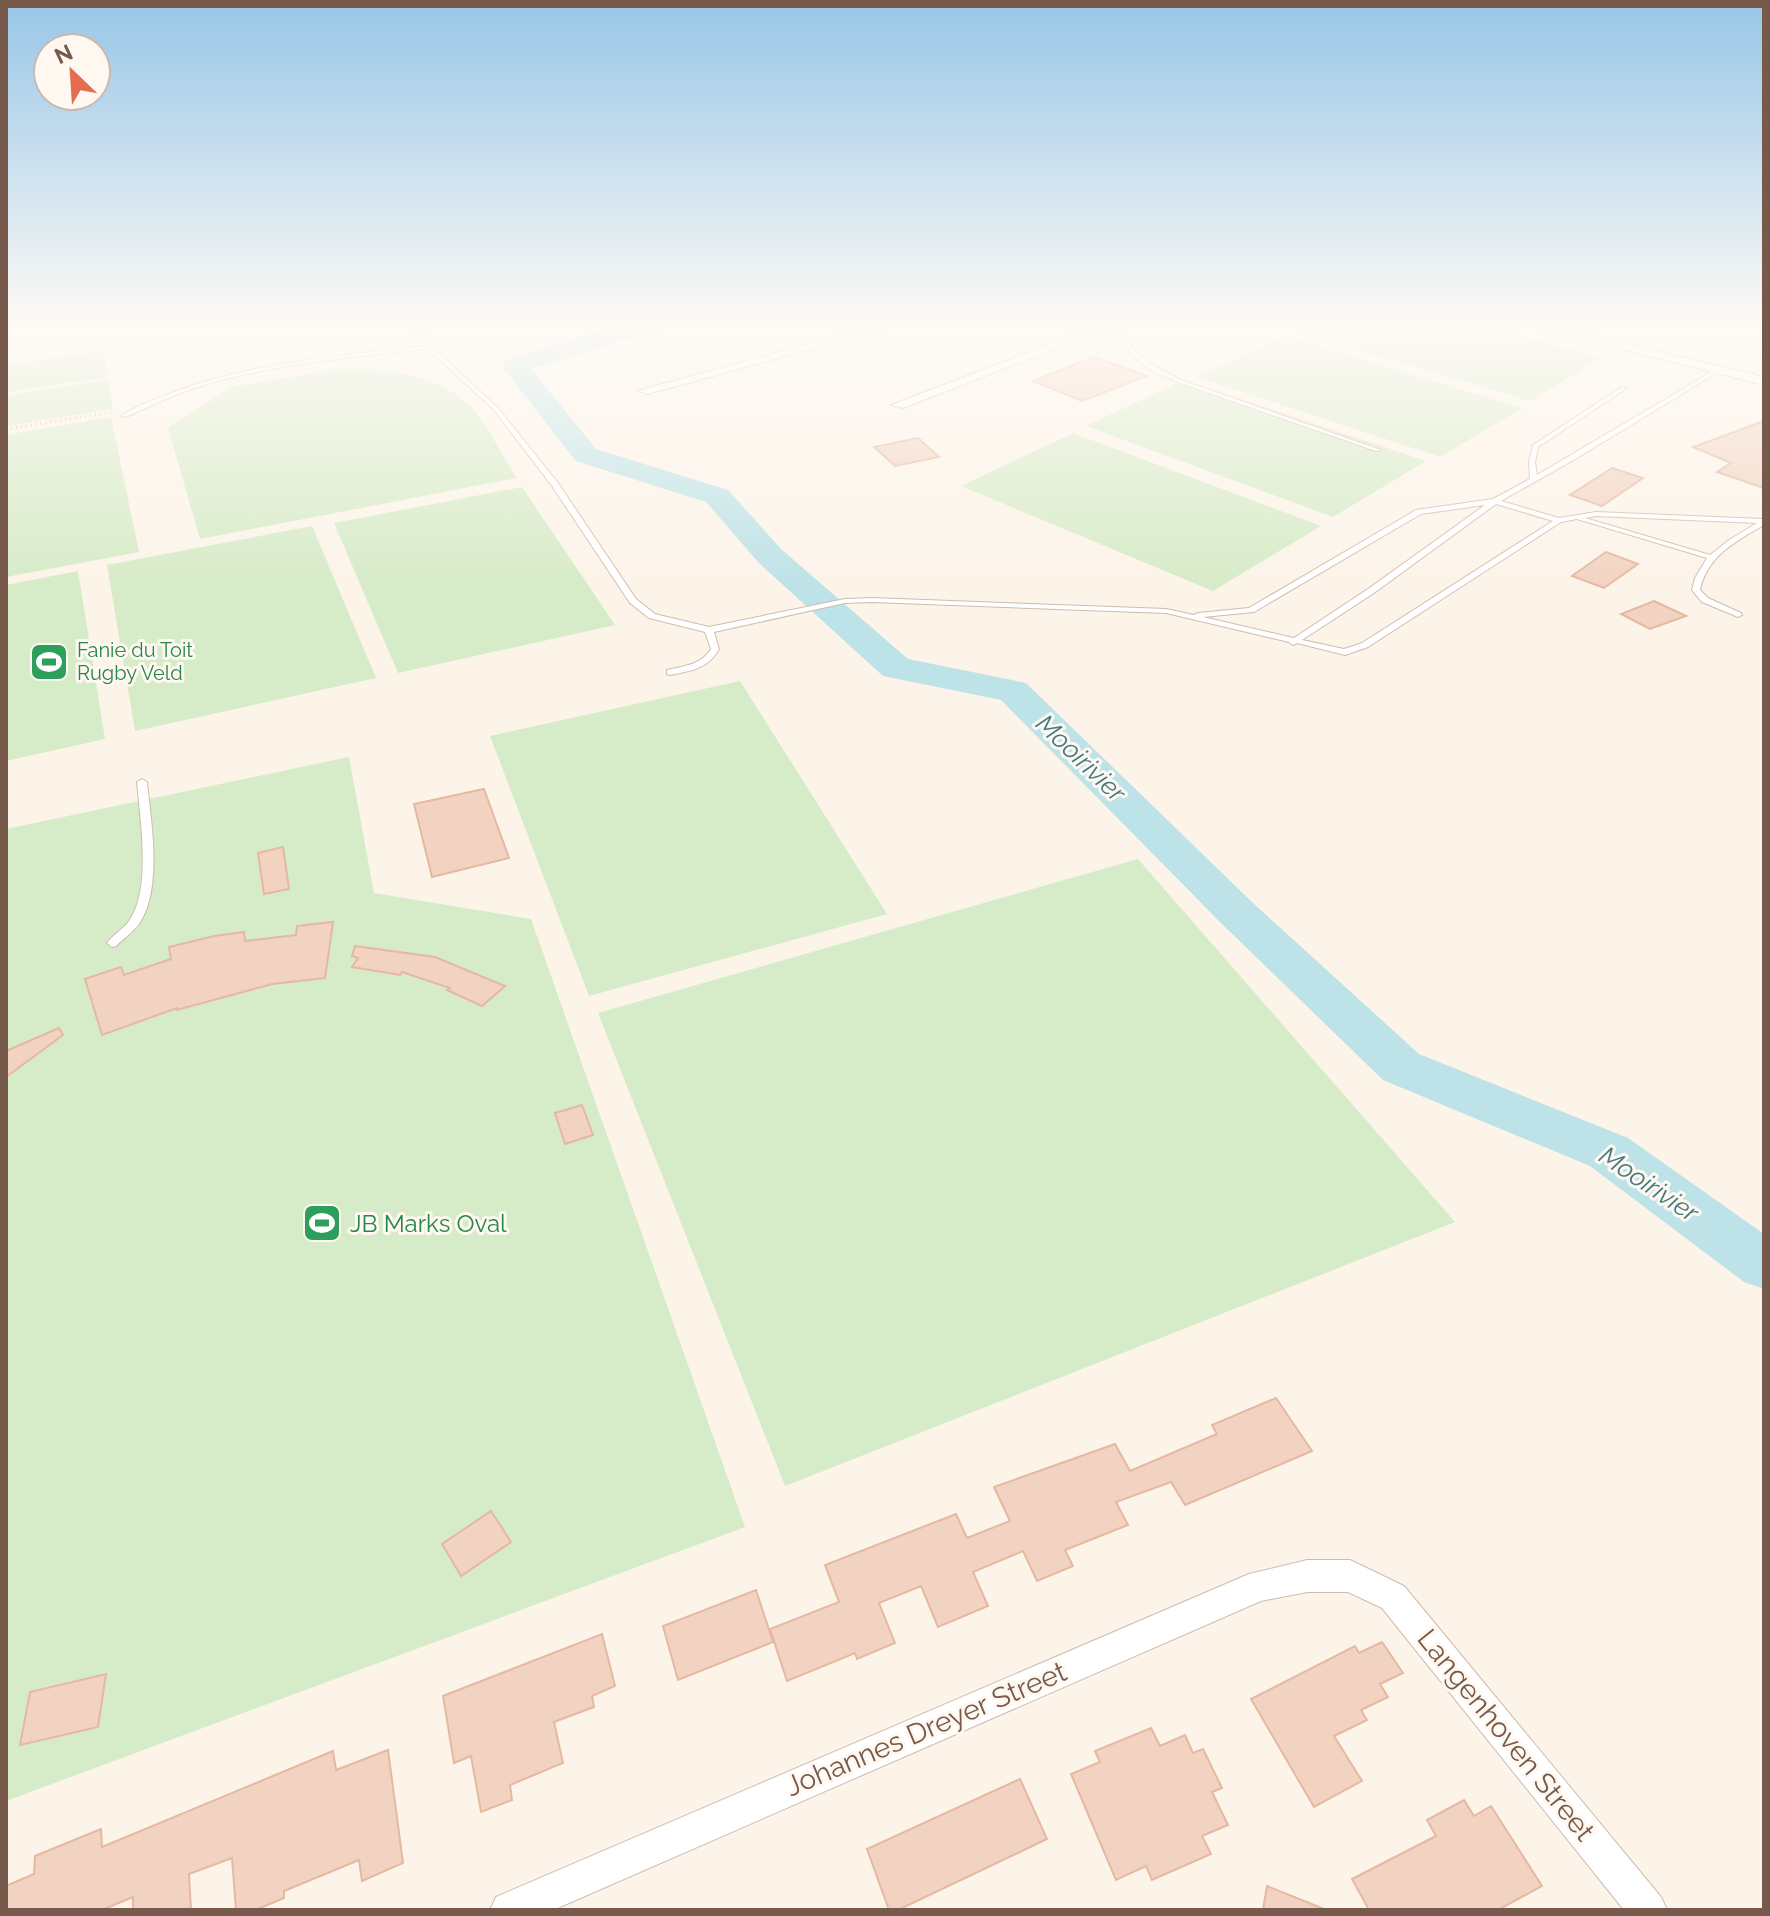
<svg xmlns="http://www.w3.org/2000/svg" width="1770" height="1916" font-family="Raleway,sans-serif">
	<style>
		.green { fill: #d6ebc7 }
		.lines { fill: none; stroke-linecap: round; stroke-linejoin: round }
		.river { fill: #bde2e7; fill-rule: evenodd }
		.building { fill: #f2d3c1; stroke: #e5b9a1; stroke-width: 2 }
		.lane-casing { stroke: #cfbcae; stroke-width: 2 }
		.street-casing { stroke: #cfbcae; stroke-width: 2 }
		.path { stroke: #d7b6a3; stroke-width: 3; stroke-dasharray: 1 4; stroke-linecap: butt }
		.lane { fill: #fff; fill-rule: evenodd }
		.street { fill: #fff; fill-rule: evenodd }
		.labels { text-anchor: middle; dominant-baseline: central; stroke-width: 6; stroke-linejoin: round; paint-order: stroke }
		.far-leisure-label { font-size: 20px; fill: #27864d; stroke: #fff8f0; text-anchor: start }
		.leisure-label { font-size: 24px; fill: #27864d; stroke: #fff8f0; text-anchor: start }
		.water-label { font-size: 26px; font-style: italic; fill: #437b83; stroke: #fff8f0 }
		.near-street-label { font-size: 28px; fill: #775a4c; stroke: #fff8f0 }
	</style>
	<rect width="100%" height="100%" fill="#fcf4e9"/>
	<!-- green -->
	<g class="green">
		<polygon points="1313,322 1471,322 1601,358 1530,401 1295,331"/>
		<polygon points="1285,336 1522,408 1440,457 1198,377"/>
		<polygon points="104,351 108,377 6,392 6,365"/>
		<path d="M339 369C384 370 434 372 469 405 486 422 503 457 517 478L200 539 168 428 231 387Z"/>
		<polygon points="108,380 113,409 6,426 6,396"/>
		<polygon points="1184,380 1426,461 1333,517 1086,426"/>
		<polygon points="111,417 139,552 6,577 6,435"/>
		<polygon points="1073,433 1321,526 1213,591 961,486"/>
		<polygon points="522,487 615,625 398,673 334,523"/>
		<polygon points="312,526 376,678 135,731 107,565"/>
		<polygon points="78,571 105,739 6,761 6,585"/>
		<polygon points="740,681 887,914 589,996 490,736"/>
		<polygon points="349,757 374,893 531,919 745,1527 6,1801 6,829"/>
		<polygon points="1138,859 1455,1222 785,1486 598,1013"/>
	</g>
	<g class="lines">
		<!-- river -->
		<polygon class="river" points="631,322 668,322 665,327 531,369 596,449 728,490 781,549 908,659 1026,683 1253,903 1419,1054 1628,1138 1764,1234 1764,1289 1744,1282 1590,1166 1383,1080 1221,923 1001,700 883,676 759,563 706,502 576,461 502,366 506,360"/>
	</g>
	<!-- building -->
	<g class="building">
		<polygon points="1094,357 1147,376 1082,401 1033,381"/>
		<polygon points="1764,421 1764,488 1717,472 1731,463 1693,447"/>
		<polygon points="918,438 939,457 895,466 874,447"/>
		<polygon points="1612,468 1643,478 1602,506 1570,495"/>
		<polygon points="1606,552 1638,564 1604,588 1572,576"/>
		<polygon points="1654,601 1686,616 1650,629 1621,614"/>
		<polygon points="484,789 509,858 432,877 414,804"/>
		<polygon points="283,847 289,889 264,894 258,853"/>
		<polygon points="333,922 325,978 272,984 177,1010 177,1008 102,1035 85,979 121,967 124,975 171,959 169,947 214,936 244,932 245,941 296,935 297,926"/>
		<polygon points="355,946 435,957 505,986 482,1006 447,990 450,988 402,972 400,975 352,967 358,958 352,956"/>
		<polygon points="59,1028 63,1035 6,1077 6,1051"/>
		<polygon points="582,1105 593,1135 565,1144 555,1113"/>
		<polygon points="1276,1398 1312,1451 1185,1505 1171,1482 1116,1502 1128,1525 1065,1550 1073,1566 1037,1581 1023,1551 973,1572 988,1606 938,1627 921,1586 879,1603 895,1643 857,1659 855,1653 787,1681 770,1629 839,1602 825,1565 956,1514 967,1538 1010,1521 994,1487 1115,1444 1130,1471 1217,1434 1212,1425"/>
		<polygon points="491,1511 511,1542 461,1576 442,1544"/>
		<polygon points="756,1590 773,1642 678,1680 663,1626"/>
		<polygon points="602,1634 615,1686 592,1696 594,1707 554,1722 563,1763 510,1785 512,1800 481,1812 471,1756 454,1763 443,1696"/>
		<polygon points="1382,1642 1403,1673 1380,1684 1388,1697 1361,1710 1367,1720 1334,1736 1362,1781 1314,1807 1251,1699 1355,1646 1359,1653"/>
		<polygon points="106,1674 98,1727 20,1745 30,1692"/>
		<polygon points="1151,1728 1160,1746 1185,1735 1193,1753 1203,1749 1222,1788 1212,1792 1228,1825 1202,1836 1211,1854 1152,1880 1146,1866 1116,1880 1071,1774 1100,1762 1095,1751"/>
		<polygon points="388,1750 403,1863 362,1881 359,1860 284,1891 284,1898 255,1910 236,1910 232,1858 189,1874 191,1910 133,1910 133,1897 102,1910 6,1910 6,1886 34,1874 35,1856 101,1829 102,1847 333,1751 336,1770"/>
		<polygon points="1020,1779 1047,1839 898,1910 889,1910 867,1849"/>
		<polygon points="1464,1800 1474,1816 1491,1806 1542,1886 1498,1910 1369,1910 1352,1879 1436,1836 1427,1820"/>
		<polygon points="1267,1886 1324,1909 1324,1910 1263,1910"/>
	</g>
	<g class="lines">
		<!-- lane casing -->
		<g class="lane-casing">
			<g id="lane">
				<path d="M409 322H415L431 346 498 408 558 483 636 599 655 614 709 627 845 599 872 598 1166 609 1194 615 1198 613 1249 608 1416 510 1493 499 1530 479 1529 462 1533 445 1622 387 1627 388 1538 447 1535 462 1537 475 1718 368 1720 369V371L1577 458 1501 501 1559 518 1596 512 1764 519V525C1736 541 1707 556 1700 590L1708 598 1741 613 1742 615 1738 617 1702 602 1692 590 1695 578 1707 558 1577 519 1561 522 1368 647 1345 655 1297 643 1293 645 1289 642 1166 613 872 602 845 603 714 632 719 649C708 669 691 671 670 675L667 674V670C684 666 701 665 711 649L705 632 649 618 630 603 552 486 494 410 428 349C352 357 275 364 201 386 175 394 151 406 126 417L121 416C137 405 158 398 177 391 256 362 342 355 425 346ZM1496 504 1553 521 1362 643 1344 649 1302 640 1374 593ZM1485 505 1368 589 1294 638 1203 617 1254 612 1421 514ZM1596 516 1757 523 1729 540 1710 555 1585 518Z"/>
				<path d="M1108 324H1112L1122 330 1136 352 1146 361 1181 380 1381 450 1376 451 1177 382C1161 375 1144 368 1133 355 1123 344 1123 334 1108 326Z"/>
				<path d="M142 779 147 782C151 822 163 889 139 924 133 932 123 939 116 946L112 947 107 943C113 935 123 929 129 921 152 890 140 818 137 782Z"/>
			</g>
		</g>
		<!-- street casing -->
		<g class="street-casing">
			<g id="street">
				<polygon points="889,322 908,322 648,394 637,391"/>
				<polygon points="1108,322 1124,322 903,408 891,405"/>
				<polygon points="1516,322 1536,322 1764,377 1764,385"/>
				<polygon points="1307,1560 1350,1560 1404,1586 1661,1897 1667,1910 1624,1910 1382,1608 1348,1592 1307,1592 1261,1601 553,1910 490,1910 496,1897 1249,1574"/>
			</g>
		</g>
		<!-- path -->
		<polyline class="path" points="6,429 112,412"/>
		<!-- lane -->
		<use href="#lane" class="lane"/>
		<!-- street -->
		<use href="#street" class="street"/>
	</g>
	<!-- sky -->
	<linearGradient id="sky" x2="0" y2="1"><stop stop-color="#97c6e8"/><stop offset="0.55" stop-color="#fefaf5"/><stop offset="1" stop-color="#fefaf5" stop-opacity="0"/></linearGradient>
	<rect width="1770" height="590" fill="url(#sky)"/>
	<!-- icons -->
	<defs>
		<g id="stadium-square" transform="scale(2)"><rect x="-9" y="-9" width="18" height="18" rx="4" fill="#2e9e5b" stroke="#fff8f0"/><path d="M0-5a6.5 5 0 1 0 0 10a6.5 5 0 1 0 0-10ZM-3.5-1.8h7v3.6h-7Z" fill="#fff"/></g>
	</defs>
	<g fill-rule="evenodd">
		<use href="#stadium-square" x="49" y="662"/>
		<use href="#stadium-square" x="322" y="1223"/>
	</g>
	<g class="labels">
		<!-- far-leisure labels -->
		<g class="far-leisure-label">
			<text x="77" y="650">Fanie du Toit<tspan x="77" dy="23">Rugby Veld</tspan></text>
		</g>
		<!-- leisure labels -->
		<g class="leisure-label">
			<text x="350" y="1223">JB Marks Oval</text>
		</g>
		<!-- water labels -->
		<g class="water-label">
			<text transform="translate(1081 758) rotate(44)">Mooirivier</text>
			<text transform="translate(1649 1184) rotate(34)">Mooirivier</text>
		</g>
		<!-- near-street labels -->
		<g class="near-street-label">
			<text transform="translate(926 1729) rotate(-23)">Johannes Dreyer Street</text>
			<text transform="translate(1506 1735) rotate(51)">Langenhoven Street</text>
		</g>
	</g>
	<!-- border -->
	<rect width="1770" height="1916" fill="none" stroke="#775a4c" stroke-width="16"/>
	<!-- north arrow -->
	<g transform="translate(72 72) rotate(335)"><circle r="38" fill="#fff8f0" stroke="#c9b9ae" stroke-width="2"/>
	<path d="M0-6L14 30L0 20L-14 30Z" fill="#e56c4f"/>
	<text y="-12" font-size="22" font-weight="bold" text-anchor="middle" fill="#775a4c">N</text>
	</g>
</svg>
